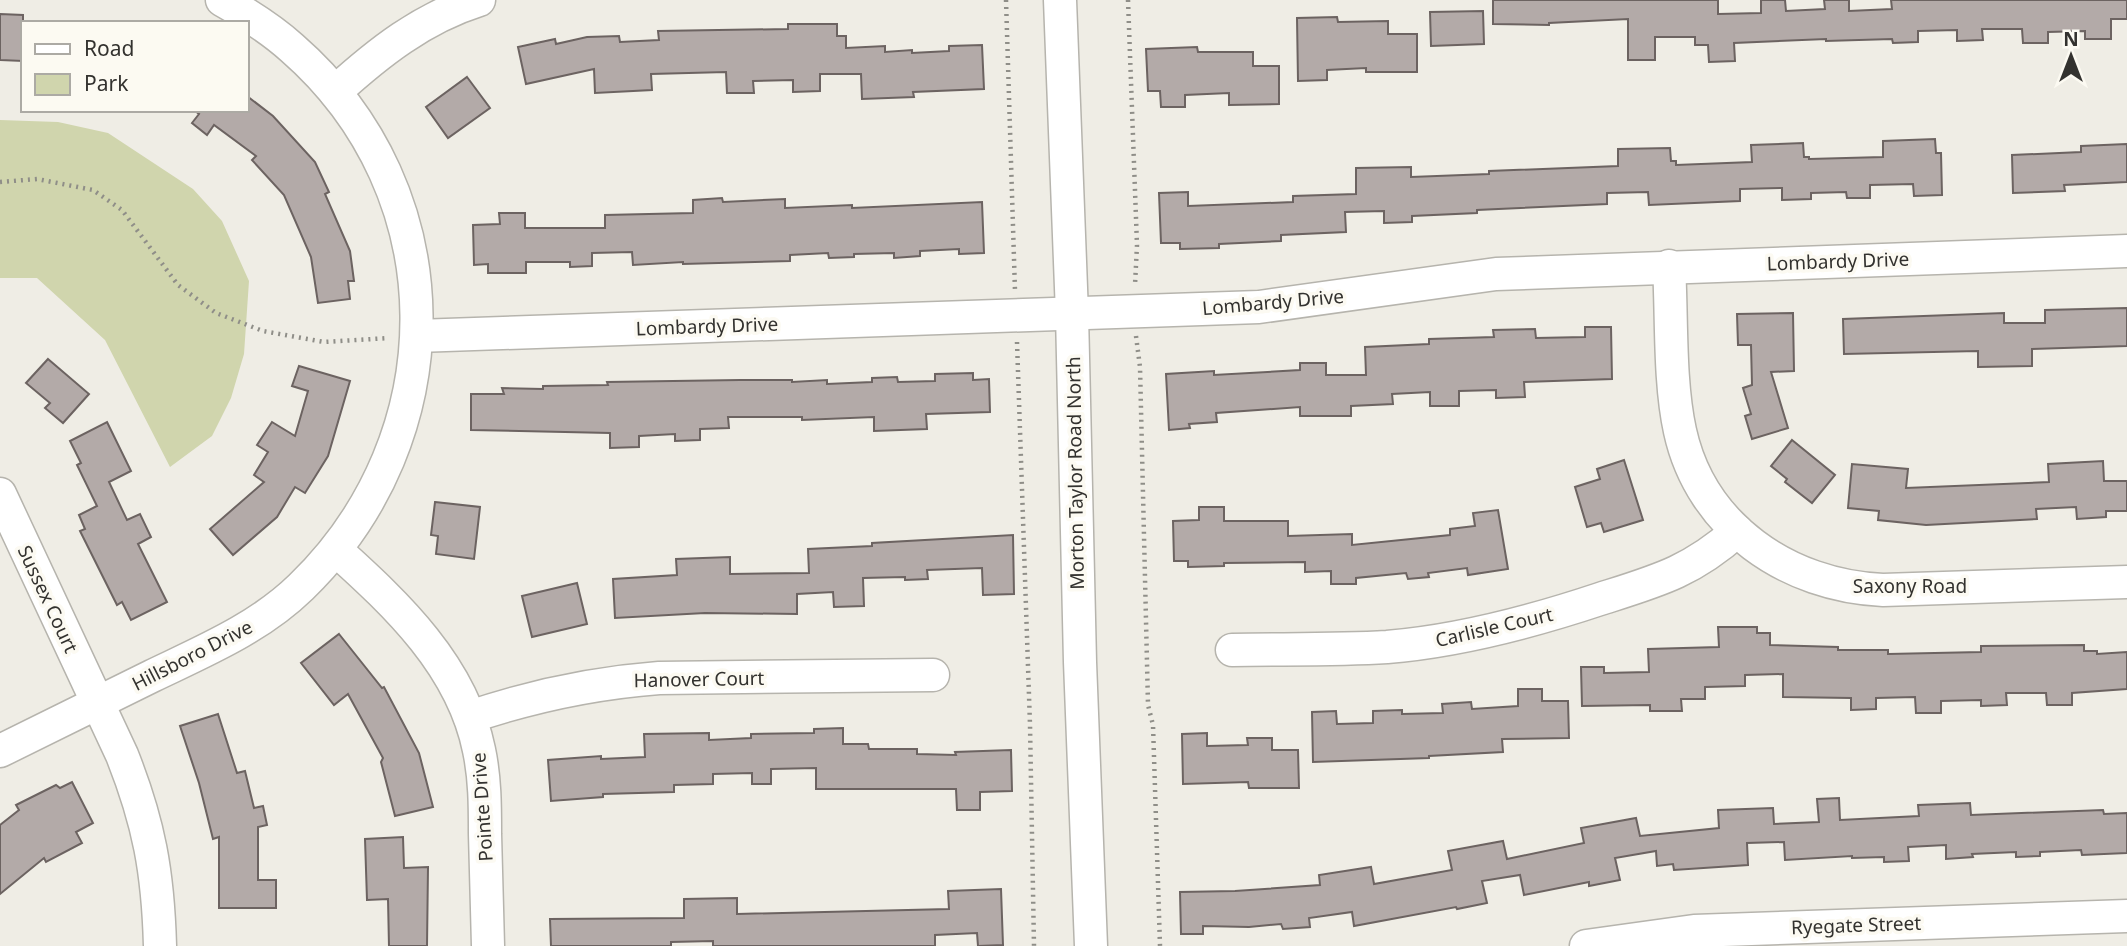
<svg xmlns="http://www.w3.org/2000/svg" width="2127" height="946" font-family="'Noto Sans',sans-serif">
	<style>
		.green { fill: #d0d5ad }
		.building { fill: #b3aaa8; stroke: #6c6361; stroke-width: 2 }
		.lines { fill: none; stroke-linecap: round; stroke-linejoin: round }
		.minor-casing { stroke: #b6b4ad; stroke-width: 35 }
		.path { stroke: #8f8e88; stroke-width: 4.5; stroke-dasharray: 2 5; stroke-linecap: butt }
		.minor { stroke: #fff; stroke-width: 32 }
		.labels { text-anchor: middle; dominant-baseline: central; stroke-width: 7; stroke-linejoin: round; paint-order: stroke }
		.street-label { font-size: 19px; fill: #33322f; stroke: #fcfaf2 }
	</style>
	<rect width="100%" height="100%" fill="#efede5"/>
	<!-- green -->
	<polygon class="green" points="0,120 58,122 108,133 193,189 222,221 249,281 244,354 231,398 212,436 170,467 105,340 37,278 0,278"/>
	<!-- building -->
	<g class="building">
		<polygon points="1493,0 1718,0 1718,14 1761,13 1761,0 1785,0 1786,11 1825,9 1824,0 1849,0 1849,11 1892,9 1891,0 2127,0 2127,19 2111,19 2111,39 2085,39 2085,31 2048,32 2048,43 2023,43 2022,29 1982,29 1983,40 1957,41 1957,30 1918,31 1918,42 1893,43 1892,39 1826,41 1826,39 1734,43 1735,61 1709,62 1708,45 1695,45 1695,37 1655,37 1655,60 1628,60 1628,19 1549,23 1549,25 1493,24"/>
		<polygon points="1483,11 1484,44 1431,46 1430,12"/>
		<polygon points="0,14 23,15 23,61 0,60"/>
		<polygon points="1337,17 1338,22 1388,21 1388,34 1417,34 1417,72 1366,72 1366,68 1327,70 1327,80 1298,81 1297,18"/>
		<polygon points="788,24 837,24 837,36 846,36 846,48 885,46 885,52 912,50 912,53 949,51 949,46 982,45 984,89 913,92 914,97 862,99 861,74 820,74 820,91 793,92 793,80 753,81 754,93 727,93 726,72 651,74 652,90 595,93 594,69 526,84 518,47 555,39 556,44 587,37 619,36 620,42 659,40 658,31 788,29"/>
		<polygon points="1197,47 1198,52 1253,52 1253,66 1279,66 1279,104 1229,105 1229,93 1185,95 1185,107 1161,107 1160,91 1148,91 1146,49"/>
		<polygon points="467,77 490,108 448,138 426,107"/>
		<polygon points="247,96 273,116 315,162 329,192 325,194 350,251 354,281 348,281 350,299 318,303 311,257 284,195 252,160 256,156 214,125 207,135 192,123 199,114 194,110 247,110"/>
		<polygon points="1935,139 1936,153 1941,153 1942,195 1914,196 1913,184 1870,185 1870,198 1847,198 1846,192 1811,193 1811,199 1782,200 1782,188 1740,189 1740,201 1649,205 1648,192 1607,193 1607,204 1477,210 1477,213 1412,216 1412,222 1384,223 1384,211 1345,212 1346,232 1281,235 1281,241 1219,244 1219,248 1180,249 1180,243 1161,243 1159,193 1188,192 1188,206 1293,202 1293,196 1356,194 1356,168 1411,167 1411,177 1489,174 1489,171 1618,166 1618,149 1670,148 1671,161 1676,161 1676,165 1752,162 1751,145 1803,143 1804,157 1809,157 1809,159 1883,157 1883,141"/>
		<polygon points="2127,144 2127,182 2064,185 2065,191 2013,193 2012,155 2081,152 2081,146"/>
		<polygon points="722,198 723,202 785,199 785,208 852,205 852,208 982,202 984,253 959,254 959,249 920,251 920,256 894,258 894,253 854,254 854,257 829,258 828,253 790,255 790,261 683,264 683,262 633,265 632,252 592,253 592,266 570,267 570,262 526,262 526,273 488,273 488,264 474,265 473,225 500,224 499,213 525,213 525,228 605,228 605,215 693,213 693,200"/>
		<polygon points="2127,308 2127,346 2032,349 2032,366 1978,367 1978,351 1844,354 1843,319 2004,313 2004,323 2045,323 2045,310"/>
		<polygon points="1793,313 1794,371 1771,372 1788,428 1752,439 1745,416 1751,414 1743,388 1752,385 1751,345 1738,345 1737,314"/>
		<polygon points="1585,327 1611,327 1612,379 1524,382 1525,397 1496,398 1496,390 1459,391 1459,406 1430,406 1430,392 1392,394 1393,404 1351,406 1351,416 1300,416 1300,407 1216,413 1217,422 1189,424 1190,428 1169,430 1166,374 1214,371 1214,375 1300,370 1300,363 1326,363 1326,375 1366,375 1365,347 1429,344 1429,339 1494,337 1493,330 1535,329 1536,338 1585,337"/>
		<polygon points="48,359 89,394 63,423 45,408 50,403 26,383"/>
		<polygon points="299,366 350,381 328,456 305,493 295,487 277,517 233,555 210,529 264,482 254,475 268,452 257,445 272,422 295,436 308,391 292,386"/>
		<polygon points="973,373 973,380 989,379 990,412 926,414 927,429 874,431 874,417 802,420 802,417 728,417 729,428 700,429 700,440 675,441 675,434 639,436 639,447 610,448 610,433 471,430 471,394 504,394 502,388 543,389 543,386 608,385 607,382 740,380 792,380 792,382 827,380 827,384 872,382 872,378 897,377 898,382 935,381 935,374"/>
		<polygon points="107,422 131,471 109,482 127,520 140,514 151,537 138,544 167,602 131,620 122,602 117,605 80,531 85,529 79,515 97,506 77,465 81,463 70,441"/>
		<polygon points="1792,440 1835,475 1812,503 1785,482 1787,479 1771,466"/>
		<polygon points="1624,460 1643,520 1604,532 1601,523 1587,527 1575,487 1600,479 1597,469"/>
		<polygon points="2103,461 2104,481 2127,481 2127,511 2106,511 2106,517 2077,519 2076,507 2036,509 2037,519 1926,525 1878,520 1879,511 1848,508 1852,464 1908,469 1906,488 2049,482 2048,464"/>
		<polygon points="435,502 480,507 474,559 436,554 438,536 431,535"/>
		<polygon points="1199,507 1224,507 1224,521 1288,521 1288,536 1352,534 1352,545 1450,535 1450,529 1475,526 1473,513 1498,510 1508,569 1468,575 1467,568 1428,573 1429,577 1408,579 1406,573 1356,578 1356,584 1331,584 1331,571 1305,572 1305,562 1224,563 1224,566 1188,567 1188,561 1174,561 1173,521 1199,520"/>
		<polygon points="1013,535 1014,594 983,595 982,568 927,570 928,579 905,580 905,577 863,578 864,606 834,607 833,592 797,594 797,614 705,613 615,618 613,579 677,575 676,559 730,557 730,574 809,573 808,549 872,546 872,543"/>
		<polygon points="577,583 587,624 532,637 522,596"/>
		<polygon points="1718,627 1757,627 1757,633 1770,633 1770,645 1838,647 1838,650 1888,650 1888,654 1981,652 1981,646 2084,645 2084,651 2097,651 2097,654 2127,652 2127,689 2072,693 2072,705 2047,705 2046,693 2006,693 2007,705 1981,706 1981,700 1941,701 1941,713 1916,713 1915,697 1876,698 1876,709 1851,710 1851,698 1783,697 1783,674 1745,675 1745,686 1705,687 1705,699 1681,699 1682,711 1650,711 1650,705 1582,706 1581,667 1604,667 1604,673 1649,672 1648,649 1719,647"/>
		<polygon points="339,634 382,688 384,687 419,753 433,807 395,816 381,762 383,758 348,694 334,705 301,663"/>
		<polygon points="1518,689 1542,689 1542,701 1568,701 1569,738 1502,739 1503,752 1429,756 1429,758 1313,762 1312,712 1336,711 1337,724 1373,723 1373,711 1402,710 1402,714 1443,713 1442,704 1471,702 1472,709 1518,706"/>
		<polygon points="218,714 237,773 245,771 254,808 263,806 267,825 258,827 258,880 276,880 276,908 219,908 219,837 213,839 199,783 180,726"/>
		<polygon points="843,728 843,744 868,744 869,749 917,749 917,754 956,755 955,752 1011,750 1012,791 980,792 980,810 957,810 956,789 816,789 816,768 771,769 771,784 752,784 752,773 713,774 713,784 674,785 674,792 603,794 603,797 551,801 548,760 601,756 601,759 645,757 644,734 709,733 709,740 751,738 751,734 814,733 814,729"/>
		<polygon points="1207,733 1207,746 1248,745 1247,738 1272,738 1272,750 1298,750 1299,788 1249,788 1248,782 1183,784 1182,734"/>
		<polygon points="72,782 93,823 76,832 82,843 46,862 44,858 0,894 0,825 19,810 16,805 56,785 60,788"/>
		<polygon points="1839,798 1840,820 1919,816 1918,805 1970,803 1971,815 2103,810 2104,814 2127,813 2127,853 2082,855 2081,850 2040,852 2040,856 2016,857 2016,852 1972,854 1973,857 1946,859 1946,845 1908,847 1909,861 1884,862 1884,857 1852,858 1852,856 1785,860 1784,842 1747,843 1748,865 1674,870 1673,864 1657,866 1656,851 1615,858 1620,880 1589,886 1589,882 1524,895 1520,875 1482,881 1487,903 1457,909 1456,907 1354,926 1352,912 1309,918 1310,927 1283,929 1281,924 1249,927 1203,926 1203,934 1181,934 1180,892 1235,891 1320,885 1319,875 1371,867 1374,884 1452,870 1448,851 1503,841 1507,859 1584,843 1581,828 1636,818 1640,836 1719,828 1718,810 1773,808 1774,824 1819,822 1817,799"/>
		<polygon points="403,837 404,868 428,867 427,946 389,946 388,899 367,900 365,839"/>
		<polygon points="1001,889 1003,945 978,946 977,933 935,935 935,946 713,946 713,941 671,942 671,946 551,946 550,919 684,918 684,899 737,898 737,914 949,909 948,891"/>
	</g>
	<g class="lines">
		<!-- minor casing -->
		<g class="minor-casing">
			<g id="minor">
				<polyline points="1060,0 1072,314 1080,662 1091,946"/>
				<path d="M335 92C378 53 422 18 479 0"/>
				<path d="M1669 266C1672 318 1669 381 1680 431 1701 527 1788 586 1883 590L2127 582"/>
				<polyline points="417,336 1259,307 1496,274 2127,251"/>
				<path d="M0 494 122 755C149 823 158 872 160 946"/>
				<path d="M336 550C397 605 462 666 479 750 485 778 485 806 485 834 486 872 487 909 488 946"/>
				<path d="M1232 650C1283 649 1336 650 1387 647 1460 641 1531 622 1600 599 1657 581 1691 572 1737 531"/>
				<path d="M470 717C532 696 593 683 659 678L933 675"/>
				<path d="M0 751C51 726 101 701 152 676 204 651 259 628 301 587 456 437 457 192 292 48 271 29 247 14 222 0"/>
				<polyline points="1586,946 1694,931 2127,916"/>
			</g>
		</g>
		<!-- path -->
		<g class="path">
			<polyline points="1006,0 1015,291"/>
			<polyline points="1128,0 1137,245 1135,285"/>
			<polyline points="0,182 37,179 93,190 122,210 178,285 216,313 263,331 324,342 389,338"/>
			<polyline points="1136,336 1140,367 1148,705 1153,725 1160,946"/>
			<polyline points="1017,342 1030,725 1034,946"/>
		</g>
		<!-- minor -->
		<use href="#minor" class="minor"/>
	</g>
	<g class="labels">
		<!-- street labels -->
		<g class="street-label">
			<text transform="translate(1838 261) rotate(-2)">Lombardy Drive</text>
			<text transform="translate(1273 302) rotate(-5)">Lombardy Drive</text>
			<text transform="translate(707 326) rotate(-2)">Lombardy Drive</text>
			<text transform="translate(1075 473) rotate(-91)">Morton Taylor Road North</text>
			<text x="1910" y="586">Saxony Road</text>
			<text transform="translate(48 599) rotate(65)">Sussex Court</text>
			<text transform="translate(1494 627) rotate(-13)">Carlisle Court</text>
			<text transform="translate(192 655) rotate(-27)">Hillsboro Drive</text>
			<text transform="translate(699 679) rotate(-1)">Hanover Court</text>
			<text transform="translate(482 807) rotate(-94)">Pointe Drive</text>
			<text transform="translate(1856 925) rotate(-2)">Ryegate Street</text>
		</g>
	</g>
	<!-- legend -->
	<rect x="21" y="21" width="228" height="91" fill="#fcfaf2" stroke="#acaaa4" stroke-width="2"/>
	<rect x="35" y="44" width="35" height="10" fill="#ffffff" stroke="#acaaa4" stroke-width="2"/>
	<text x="84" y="56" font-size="21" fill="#33322f">Road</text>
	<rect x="35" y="74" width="35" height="21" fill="#d0d5ad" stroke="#acaaa4" stroke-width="2"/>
	<text x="84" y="91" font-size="21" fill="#33322f">Park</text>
	<!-- north arrow -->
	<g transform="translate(2071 56)" stroke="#fcfaf2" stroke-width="5" paint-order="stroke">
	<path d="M0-5L12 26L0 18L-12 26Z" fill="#33322f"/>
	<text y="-10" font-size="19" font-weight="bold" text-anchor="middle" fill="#33322f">N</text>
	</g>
</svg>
